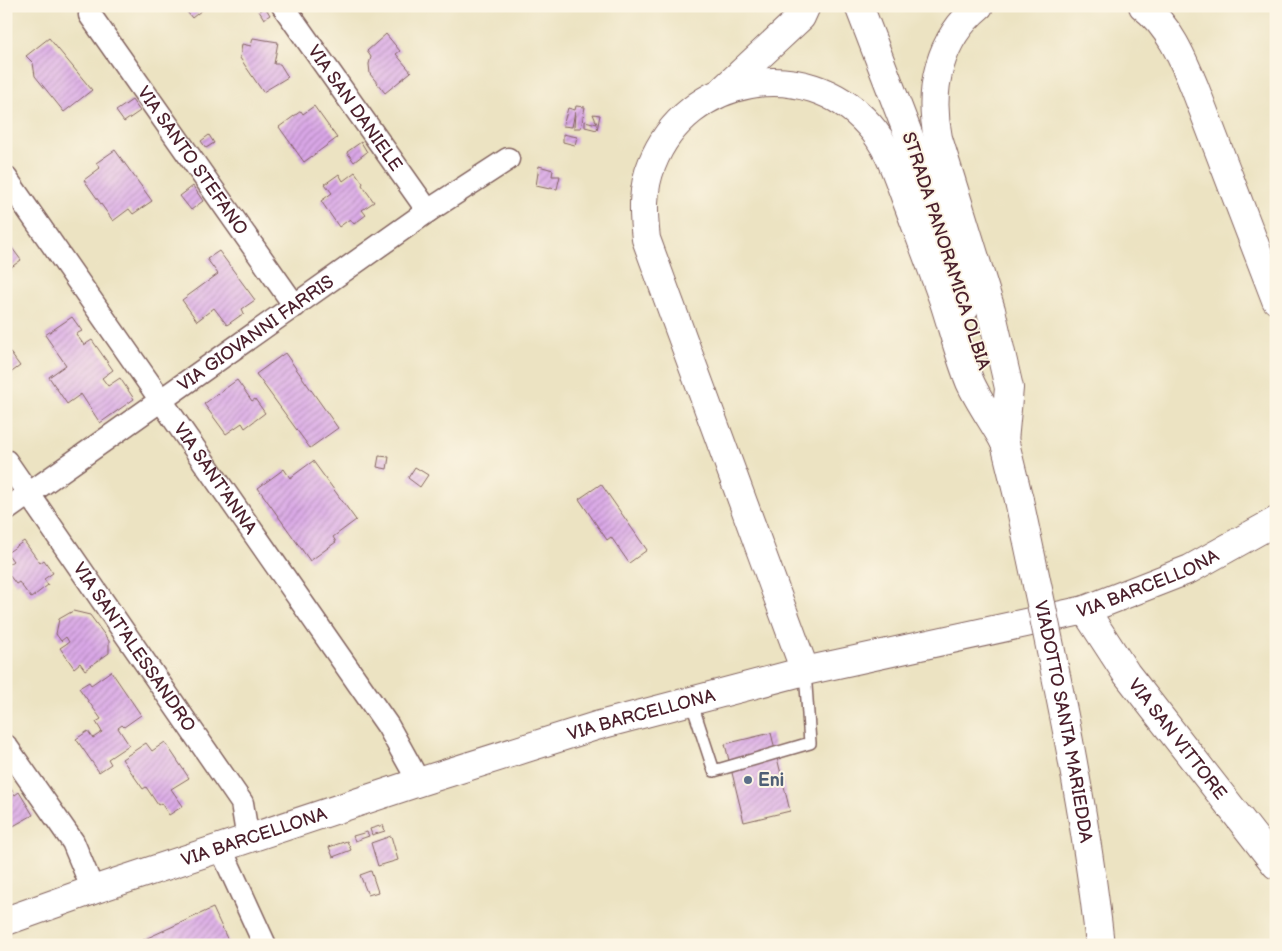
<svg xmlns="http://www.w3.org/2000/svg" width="1282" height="951" font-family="'Balsamiq Sans',sans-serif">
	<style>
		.building { fill: url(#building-hatch) }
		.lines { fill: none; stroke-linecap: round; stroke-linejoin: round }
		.lane-casing { stroke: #836460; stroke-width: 14 }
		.street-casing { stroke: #836460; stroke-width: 25 }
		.secondary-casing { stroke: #836460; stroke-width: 30 }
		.highway-casing { stroke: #836460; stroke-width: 30 }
		.lane { stroke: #fff; stroke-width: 11 }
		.street { stroke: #fff; stroke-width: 22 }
		.secondary { stroke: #fff; stroke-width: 28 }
		.highway { stroke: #fff; stroke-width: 28 }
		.highway-bridge-casing { stroke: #836460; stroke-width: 30; stroke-linecap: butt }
		.highway-bridge { stroke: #fff; stroke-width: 28 }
		.service-dot { fill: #5c6f8a; stroke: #fcf5e5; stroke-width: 2 }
		.labels { text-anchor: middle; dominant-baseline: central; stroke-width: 4; stroke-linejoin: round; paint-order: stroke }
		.street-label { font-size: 18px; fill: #4a1f2b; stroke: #fcf5e5 }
		.service-label { font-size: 18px; font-weight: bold; fill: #4e5e75; stroke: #fcf5e5; text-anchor: start }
	</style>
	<defs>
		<pattern id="building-hatch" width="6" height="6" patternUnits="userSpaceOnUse" patternTransform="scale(1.25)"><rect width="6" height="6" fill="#d9a7e7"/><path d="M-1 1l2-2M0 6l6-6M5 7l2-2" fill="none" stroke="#b287bb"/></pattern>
	</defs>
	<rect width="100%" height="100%" fill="#fcf5e5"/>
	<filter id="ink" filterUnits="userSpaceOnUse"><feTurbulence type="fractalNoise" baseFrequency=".02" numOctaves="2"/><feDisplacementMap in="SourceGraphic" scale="10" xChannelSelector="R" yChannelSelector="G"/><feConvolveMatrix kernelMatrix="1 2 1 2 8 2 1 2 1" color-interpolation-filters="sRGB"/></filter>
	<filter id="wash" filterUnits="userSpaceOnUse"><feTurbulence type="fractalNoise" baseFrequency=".0096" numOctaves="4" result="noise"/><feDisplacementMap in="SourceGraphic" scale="20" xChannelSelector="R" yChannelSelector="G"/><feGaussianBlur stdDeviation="1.12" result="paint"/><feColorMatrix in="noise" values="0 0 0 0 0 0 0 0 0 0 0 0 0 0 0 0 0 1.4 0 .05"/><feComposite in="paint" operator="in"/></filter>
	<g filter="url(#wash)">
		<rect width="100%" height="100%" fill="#ece3c2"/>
		<g id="blocks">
			<!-- building -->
			<g class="building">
				<polygon points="186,6 207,6 192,18 184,8"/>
				<polygon points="265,7 270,15 264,19 259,11"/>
				<polygon points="386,34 400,51 396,54 411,72 385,93 370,74 369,64 371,57 367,51"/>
				<polygon points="49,38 92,90 64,112 35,76 33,63 26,56"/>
				<polygon points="253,38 278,42 274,64 280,64 288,77 263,92 240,58 242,44 251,46"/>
				<polygon points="132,100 140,111 124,122 116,111"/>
				<polygon points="314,106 337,138 304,162 279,127 301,111 303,114"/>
				<polygon points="576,106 585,107 581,128 574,128 575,112 572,127 563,126 568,108 575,110"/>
				<polygon points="593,114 600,115 597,130 585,127 585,121 597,124"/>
				<polygon points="563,134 577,137 575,145 563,142"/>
				<polygon points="209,135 214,143 206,148 201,141"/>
				<polygon points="361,142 367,152 354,162 347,152"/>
				<polygon points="115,150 152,201 133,214 129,209 113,221 84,180 100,168 96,163"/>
				<polygon points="539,166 553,170 552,176 560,176 557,189 550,188 550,189 536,186"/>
				<polygon points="355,172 363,183 362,185 374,202 362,210 366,215 354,224 350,219 339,227 321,201 332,193 325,184 339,174 343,181"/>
				<polygon points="193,186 203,201 191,210 180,196"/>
				<polygon points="6,240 21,260 6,271"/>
				<polygon points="219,251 255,300 242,309 244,313 227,325 214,308 197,321 182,300 218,274 207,259"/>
				<polygon points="72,317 82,331 76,334 84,345 92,340 113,370 102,378 108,386 120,378 134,399 100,423 81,394 67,404 49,377 66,365 45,335"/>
				<polygon points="6,347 20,366 9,374 10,376 6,379"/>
				<polygon points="285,353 338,428 310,448 256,374"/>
				<polygon points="237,380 252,401 255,399 265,413 245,428 242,423 226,434 204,404"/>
				<polygon points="379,456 389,457 387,469 377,467"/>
				<polygon points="313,461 356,520 333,537 336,542 310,561 258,488 284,469 290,478"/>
				<polygon points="415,467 428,475 420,487 408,478"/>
				<polygon points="601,484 647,550 629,563 611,537 607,540 579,499"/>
				<polygon points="24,541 40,563 44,560 53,573 44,579 48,585 31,598 19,582 16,584 6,571 6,566 13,561 7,553"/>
				<polygon points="73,611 90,615 109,641 109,653 85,670 80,663 74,668 60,648 69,642 66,637 61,641 56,634 59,619"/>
				<polygon points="111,671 141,715 124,727 122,725 118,728 129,745 108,759 111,764 99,772 76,739 88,731 93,738 102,732 96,722 101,719 79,688 89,682 91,685"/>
				<polygon points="771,733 790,811 744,822 725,744"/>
				<polygon points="165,742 189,778 171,789 183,806 169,815 161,803 158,805 146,787 143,789 122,759 146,743 152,751"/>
				<polygon points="6,781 15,795 19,792 33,815 8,829 6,826"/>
				<polygon points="383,825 385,831 372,835 370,829"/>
				<polygon points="367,832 369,836 355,841 353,836"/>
				<polygon points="391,836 398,860 378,866 371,843"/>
				<polygon points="347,841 351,850 333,857 329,847"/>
				<polygon points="371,871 378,892 368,895 360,875"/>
				<polygon points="213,908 230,945 145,945 143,940"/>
			</g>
		</g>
	</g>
	<g filter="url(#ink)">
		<use href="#blocks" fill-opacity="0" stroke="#836460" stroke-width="1"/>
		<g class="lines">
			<!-- lane casing -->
			<g class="lane-casing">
				<polyline id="lane" points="691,701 714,771 810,743 805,671"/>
			</g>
			<!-- street casing -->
			<g class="street-casing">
				<g id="street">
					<path id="s1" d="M283 6 428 211"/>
					<path id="s2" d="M90 15 295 306"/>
					<path id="s3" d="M6 178 388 726 419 782"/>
					<path id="s4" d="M6 461 242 803 248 840"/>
					<path id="s5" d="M6 510 428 211 508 159"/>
					<polyline points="6,746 73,842 93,890"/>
					<polyline points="221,849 265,945"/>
				</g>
			</g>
			<!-- secondary casing -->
			<g class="secondary-casing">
				<g id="secondary">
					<path id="s6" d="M1085 610 1126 673 1276 865"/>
					<path id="s7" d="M6 921 93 890 419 782 596 726 805 671 1085 610 1190 569 1276 521"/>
				</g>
			</g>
			<!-- highway casing -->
			<g class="highway-casing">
				<g id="highway">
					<polyline points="859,6 922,170 965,308"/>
					<path d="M979 6C939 39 928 89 938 138L991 310 1009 388 1004 441"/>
					<path d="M1143 6C1169 26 1182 57 1194 86L1276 300"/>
					<polyline points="724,89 801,17 806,6"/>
					<polyline points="1000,423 1019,500"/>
					<path d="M805 671 646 239C643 213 642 188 652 164 687 75 805 53 869 125 890 148 898 179 909 207 920 237 932 268 943 299 952 326 959 355 970 382 979 402 993 421 1004 441"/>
				</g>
			</g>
			<!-- lane -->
			<use href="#lane" class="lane"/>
			<!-- street -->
			<use href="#street" class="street"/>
			<!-- secondary -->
			<use href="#secondary" class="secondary"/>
			<!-- highway -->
			<use href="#highway" class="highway"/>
			<!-- highway-bridge casing -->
			<g class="highway-bridge-casing">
				<g id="highway-bridge">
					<path id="s8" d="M1019 500C1050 647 1084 795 1100 945"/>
				</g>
			</g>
			<!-- highway-bridge -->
			<use href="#highway-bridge" class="highway-bridge"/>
		</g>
	</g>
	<!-- markers -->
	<circle class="service-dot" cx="748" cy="780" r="5"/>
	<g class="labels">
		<!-- street labels -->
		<g class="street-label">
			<text stroke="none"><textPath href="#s1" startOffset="125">VIA SAN DANIELE</textPath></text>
			<text stroke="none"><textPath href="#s2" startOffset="178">VIA SANTO STEFANO</textPath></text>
			<text transform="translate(946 251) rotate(72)">STRADA PANORAMICA OLBIA</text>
			<text stroke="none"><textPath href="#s5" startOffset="306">VIA GIOVANNI FARRIS</textPath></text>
			<text stroke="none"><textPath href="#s3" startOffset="366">VIA SANT'ANNA</textPath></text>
			<text stroke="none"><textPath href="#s7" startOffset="1192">VIA BARCELLONA</textPath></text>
			<text stroke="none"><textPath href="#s4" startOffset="226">VIA SANT'ALESSANDRO</textPath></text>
			<text stroke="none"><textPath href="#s7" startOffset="668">VIA BARCELLONA</textPath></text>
			<text stroke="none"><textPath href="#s8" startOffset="226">VIADOTTO SANTA MARIEDDA</textPath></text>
			<text stroke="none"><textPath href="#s6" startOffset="159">VIA SAN VITTORE</textPath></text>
			<text stroke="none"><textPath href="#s7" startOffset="262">VIA BARCELLONA</textPath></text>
		</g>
		<!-- service labels -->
		<g class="service-label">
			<text x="758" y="780">Eni</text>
		</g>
	</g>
	<!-- margin -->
	<rect width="1282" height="951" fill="none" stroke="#fcf5e5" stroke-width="25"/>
</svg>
